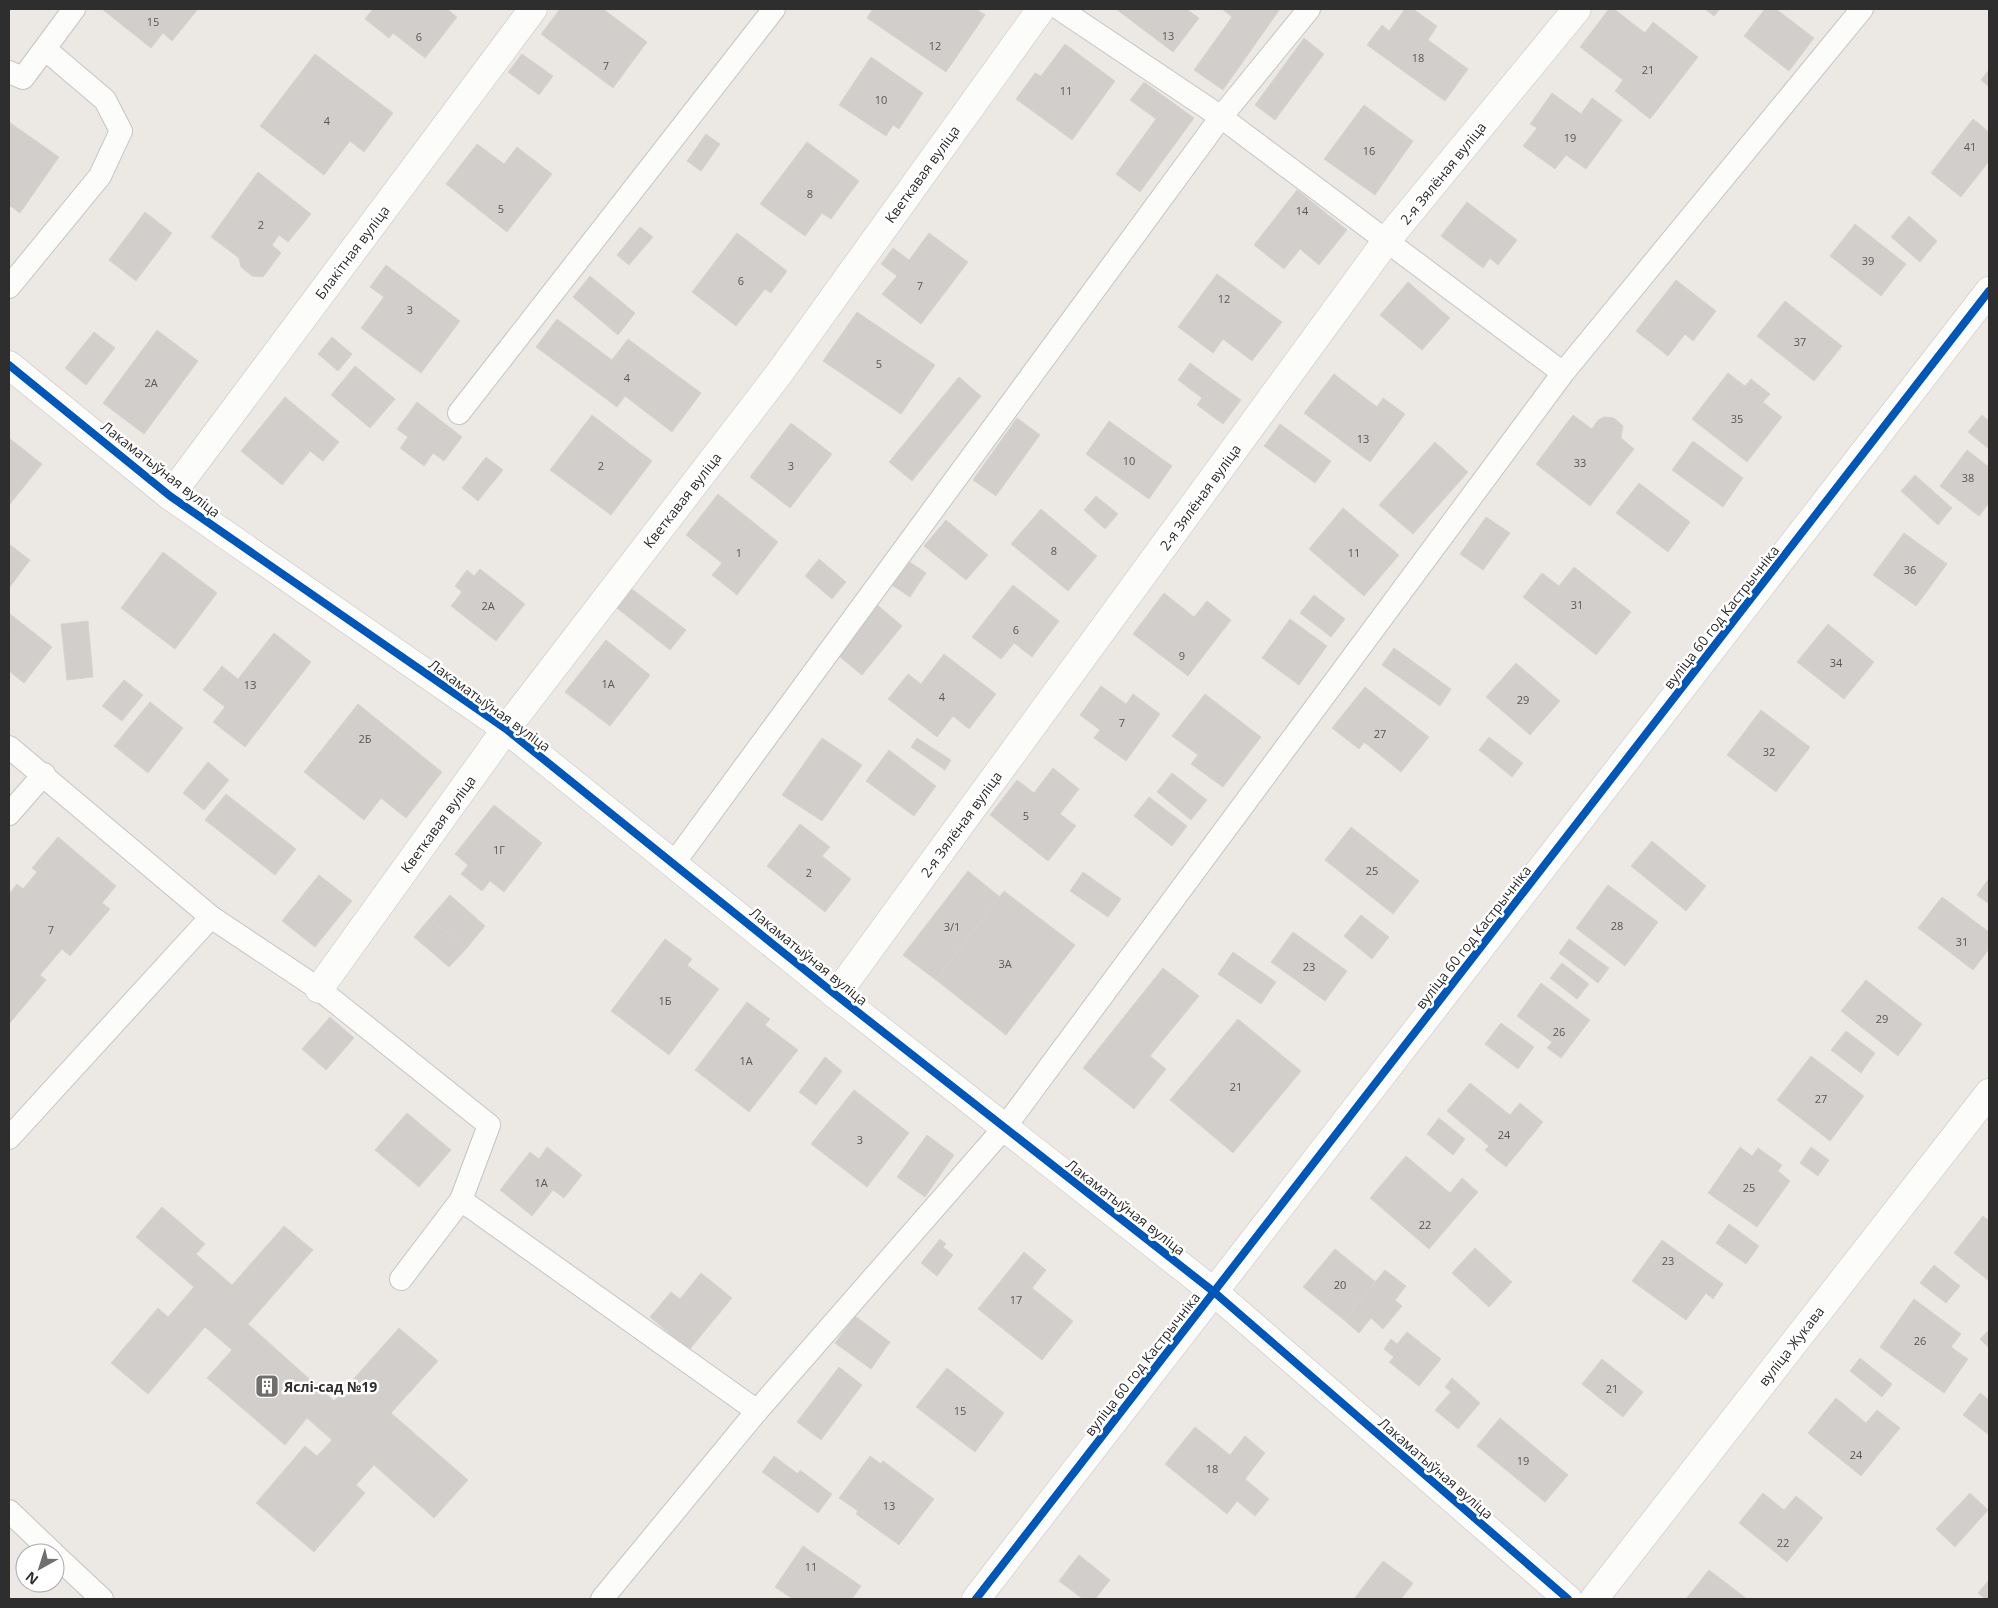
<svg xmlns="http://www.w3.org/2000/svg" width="1998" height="1608" font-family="'Open Sans',sans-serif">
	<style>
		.building { fill: #d1cecb; stroke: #d7d4d0 }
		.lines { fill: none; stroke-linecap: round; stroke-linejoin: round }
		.service-casing { stroke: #c5c4c5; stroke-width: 24 }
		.minor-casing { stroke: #c5c4c5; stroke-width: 29 }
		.service { stroke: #fcfcfb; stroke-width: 22 }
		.minor { stroke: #fcfcfb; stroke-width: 28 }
		.cycleway-casing { stroke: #fff; stroke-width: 11 }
		.cycleway { stroke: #0057b8; stroke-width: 8 }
		.labels { text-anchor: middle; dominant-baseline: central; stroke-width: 5; stroke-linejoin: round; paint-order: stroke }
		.number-label { font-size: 11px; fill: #585857 }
		.street-label { font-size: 14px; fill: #2e2e2e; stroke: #fff }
		.poi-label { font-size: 14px; font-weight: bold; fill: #2e2e2e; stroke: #fff; text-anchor: start }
	</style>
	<rect width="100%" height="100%" fill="#ece8e4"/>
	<!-- building -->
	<g class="building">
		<polygon points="102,9 198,9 172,41 163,33 151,48"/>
		<polygon points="373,9 447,9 457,17 425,58 393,33 389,38 365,19"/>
		<polygon points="560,9 603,9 647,42 613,88 541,34"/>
		<polygon points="873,9 976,9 985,15 946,72 867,18"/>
		<polygon points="1116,9 1186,9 1199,18 1173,52"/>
		<polygon points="1222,9 1280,9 1223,90 1194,70 1232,17"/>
		<polygon points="1405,9 1413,9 1437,26 1428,40 1468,69 1445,101 1367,45 1382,25 1389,31"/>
		<polygon points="1609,9 1614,9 1645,33 1653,22 1698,57 1650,119 1615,91 1623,80 1580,47"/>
		<polygon points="1705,9 1720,9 1714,16"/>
		<polygon points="1765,9 1776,9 1814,38 1789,71 1744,36"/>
		<polygon points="1304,38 1324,54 1275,120 1255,105"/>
		<polygon points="1065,44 1115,81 1072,140 1016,99 1035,73 1041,76"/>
		<polygon points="315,54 393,113 364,152 350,141 324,175 260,126"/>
		<polygon points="522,54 553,76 539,95 508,72"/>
		<polygon points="871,57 923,93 899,129 893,125 886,136 839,105"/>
		<polygon points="1989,70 1989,87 1981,80"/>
		<polygon points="1144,82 1194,118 1140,192 1116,174 1156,119 1130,100"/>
		<polygon points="1552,93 1581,114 1592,98 1622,120 1586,169 1566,155 1555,169 1523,146 1537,128 1530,124"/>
		<polygon points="1364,105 1413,141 1375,195 1324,159"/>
		<polygon points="1973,119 1989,132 1989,161 1961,197 1931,173"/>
		<polygon points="9,122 59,157 20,213 9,205"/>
		<polygon points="706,134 720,144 701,171 687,161"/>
		<polygon points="807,142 859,181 831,219 822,213 805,236 760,204"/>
		<polygon points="477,144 504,164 517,147 552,174 507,232 446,184"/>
		<polygon points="258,172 311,214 288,242 279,235 272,245 281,253 263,277 252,276 241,267 239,258 211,237"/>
		<polygon points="1297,190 1347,230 1319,265 1300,249 1284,269 1254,245"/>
		<polygon points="1467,202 1517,240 1498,265 1490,258 1483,268 1441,236"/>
		<polygon points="145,212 172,233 136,281 109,260"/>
		<polygon points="1909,216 1937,241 1920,262 1891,237"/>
		<polygon points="1855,224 1906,264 1881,296 1830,256"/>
		<polygon points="640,227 653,237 629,265 617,255"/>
		<polygon points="737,233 787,271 771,293 765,289 736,326 692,292"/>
		<polygon points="929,233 968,262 921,324 882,294 897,276 881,264 893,248 909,260"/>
		<polygon points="386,265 460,321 421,373 361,328 384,297 370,287"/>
		<polygon points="1217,274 1282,322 1252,361 1223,339 1213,353 1178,327"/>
		<polygon points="590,276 635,313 618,335 573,297"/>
		<polygon points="1676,280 1716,311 1693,341 1685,334 1668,356 1636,331"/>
		<polygon points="1408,282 1450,318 1422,350 1380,315"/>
		<polygon points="1785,301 1842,346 1814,381 1757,336"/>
		<polygon points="857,312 935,365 901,414 823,361"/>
		<polygon points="557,319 612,360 628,339 701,393 672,432 625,396 617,407 536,347"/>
		<polygon points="157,330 198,361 144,434 103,403"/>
		<polygon points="94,332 115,348 86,385 65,368"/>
		<polygon points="332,337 352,354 338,371 318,354"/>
		<polygon points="1190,363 1241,400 1223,424 1197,405 1202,398 1178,380"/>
		<polygon points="355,366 395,399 370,428 331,395"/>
		<polygon points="1728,373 1745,386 1751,379 1770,394 1763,402 1782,417 1747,462 1692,419"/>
		<polygon points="1334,374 1377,407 1383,398 1405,414 1370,462 1304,413"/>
		<polygon points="959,377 981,396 912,481 889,462"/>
		<polygon points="285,397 339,442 323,461 310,451 282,485 241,451"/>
		<polygon points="417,402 462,437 444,461 433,453 424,466 400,448 408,437 397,429"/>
		<polygon points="592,415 652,461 611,515 550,470"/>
		<polygon points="1573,415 1592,429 1598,420 1604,417 1614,418 1623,426 1621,438 1634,449 1590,506 1536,464"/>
		<polygon points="1982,415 1989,421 1989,449 1968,432"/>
		<polygon points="1017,418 1040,435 996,496 973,480"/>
		<polygon points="1109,421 1172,466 1149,499 1086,454"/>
		<polygon points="791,423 832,454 790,508 750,477"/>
		<polygon points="1280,424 1331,461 1315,483 1264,446"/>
		<polygon points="9,438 42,464 10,504 9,503"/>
		<polygon points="1693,441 1743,478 1723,507 1672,470"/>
		<polygon points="1435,442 1468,472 1413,534 1379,505"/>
		<polygon points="1967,450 1989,467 1989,503 1979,516 1940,486"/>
		<polygon points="486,457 503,470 478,501 462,488"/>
		<polygon points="1915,475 1952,508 1938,525 1901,491"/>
		<polygon points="1639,483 1690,522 1668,552 1616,513"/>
		<polygon points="718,494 778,542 737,595 712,575 722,563 686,535"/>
		<polygon points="1096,496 1118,514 1105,529 1084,510"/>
		<polygon points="1343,508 1399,555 1364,596 1309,549"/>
		<polygon points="1041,509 1097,556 1068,591 1011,544"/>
		<polygon points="1486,517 1510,533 1483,570 1460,554"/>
		<polygon points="946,520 988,555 966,580 924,546"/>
		<polygon points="1904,533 1947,564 1916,606 1873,575"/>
		<polygon points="9,544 30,560 9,588"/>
		<polygon points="163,552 217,593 175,649 121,608"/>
		<polygon points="819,559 846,582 832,599 805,576"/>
		<polygon points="908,561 926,573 910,597 892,585"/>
		<polygon points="1574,567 1631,612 1596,655 1523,597 1542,573 1559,586"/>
		<polygon points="480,569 525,604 496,641 451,606 462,592 455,586 467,570 474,576"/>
		<polygon points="1013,585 1059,621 1032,657 1014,643 1001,659 972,637"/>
		<polygon points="628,586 686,630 670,650 613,605"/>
		<polygon points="1164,593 1194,617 1207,601 1231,620 1188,676 1133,634"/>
		<polygon points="1314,595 1345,619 1331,637 1300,613"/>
		<polygon points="875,603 902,626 862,675 834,652"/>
		<polygon points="10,614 52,647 24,683 9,671"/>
		<polygon points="1290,619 1327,646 1299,685 1262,658"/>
		<polygon points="88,621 93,677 67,680 61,624"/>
		<polygon points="1828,624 1874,662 1844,699 1797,662"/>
		<polygon points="274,633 311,662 245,747 213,722 225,707 203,690 222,666 238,679"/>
		<polygon points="606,640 650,675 610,726 565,692"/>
		<polygon points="1394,648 1451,689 1440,706 1382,665"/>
		<polygon points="944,654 996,694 969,729 953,716 937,737 888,699 908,674 921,684"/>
		<polygon points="1516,663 1560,701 1530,735 1486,697"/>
		<polygon points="124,680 143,695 122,721 102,706"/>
		<polygon points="1101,686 1126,704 1133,694 1160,714 1126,761 1094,738 1100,730 1080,715"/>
		<polygon points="1365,687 1429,737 1401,772 1364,742 1359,749 1332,728"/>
		<polygon points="1205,694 1261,737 1223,787 1191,764 1198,755 1172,736"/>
		<polygon points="150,702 183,728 148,773 114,746"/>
		<polygon points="358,704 442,772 406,818 381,798 364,820 304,772"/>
		<polygon points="1761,710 1810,747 1776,792 1727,755"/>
		<polygon points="1489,737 1523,763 1512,777 1479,750"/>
		<polygon points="822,738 862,765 822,821 782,795"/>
		<polygon points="917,738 951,760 945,770 911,747"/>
		<polygon points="889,750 936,786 914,816 866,781"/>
		<polygon points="208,762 229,780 204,810 183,793"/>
		<polygon points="1053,768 1079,789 1060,814 1076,826 1048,861 990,815 1017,780 1034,793"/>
		<polygon points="1172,773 1207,800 1191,820 1157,792"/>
		<polygon points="226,794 296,849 275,875 205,820"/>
		<polygon points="1149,797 1187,826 1172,846 1134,816"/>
		<polygon points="494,805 542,843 504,892 490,881 482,891 461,874 468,865 455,854"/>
		<polygon points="800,824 830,847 822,856 851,879 825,912 767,866"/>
		<polygon points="1351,827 1419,881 1393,914 1325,860"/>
		<polygon points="58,837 116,886 102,903 110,909 70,956 62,949 40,975 46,980 9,1024 9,894 17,884 23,889 37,872 32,868"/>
		<polygon points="1652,841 1706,886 1686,911 1631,866"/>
		<polygon points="968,871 1000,897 936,980 903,955"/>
		<polygon points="1083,872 1121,899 1108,917 1070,891"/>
		<polygon points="319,875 352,901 315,947 282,921"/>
		<polygon points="1989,878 1989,904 1977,895"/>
		<polygon points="1608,885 1658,922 1625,966 1576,928"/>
		<polygon points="1004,891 1075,945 1006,1035 936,980"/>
		<polygon points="450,895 485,926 466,949 430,918"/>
		<polygon points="1942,897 1989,932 1989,949 1973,970 1918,928"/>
		<polygon points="1361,915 1389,937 1372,959 1344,936"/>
		<polygon points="430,918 466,949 449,967 414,937"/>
		<polygon points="1293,932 1347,971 1325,1001 1271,962"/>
		<polygon points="665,939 692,959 687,965 719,989 669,1055 611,1011"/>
		<polygon points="1569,939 1609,968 1598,983 1559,953"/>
		<polygon points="1233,952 1276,982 1261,1004 1218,974"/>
		<polygon points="1562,963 1589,984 1577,999 1550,978"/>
		<polygon points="1163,968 1199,996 1150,1056 1166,1069 1134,1109 1083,1068"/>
		<polygon points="1866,980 1922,1024 1898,1056 1841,1011"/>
		<polygon points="1541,983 1590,1020 1561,1058 1547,1048 1552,1042 1517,1016"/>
		<polygon points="747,1002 770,1019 765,1025 798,1050 749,1112 695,1070"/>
		<polygon points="330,1017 354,1038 326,1070 302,1049"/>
		<polygon points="1238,1019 1301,1071 1233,1153 1170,1100"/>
		<polygon points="1501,1023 1534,1047 1518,1069 1485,1044"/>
		<polygon points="1846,1031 1875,1053 1861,1073 1831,1050"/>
		<polygon points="1811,1056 1864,1096 1830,1141 1777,1100"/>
		<polygon points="825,1057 842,1071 816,1105 799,1092"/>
		<polygon points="1470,1083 1510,1115 1520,1103 1543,1122 1506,1167 1485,1150 1489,1146 1447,1111"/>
		<polygon points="854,1090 909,1133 867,1187 811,1144"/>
		<polygon points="407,1113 451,1150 419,1187 375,1150"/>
		<polygon points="1439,1118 1465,1139 1453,1155 1427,1134"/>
		<polygon points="927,1135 954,1155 925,1197 897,1177"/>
		<polygon points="547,1147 582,1175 564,1198 553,1190 532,1216 500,1190 530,1152 539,1159"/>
		<polygon points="1740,1147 1752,1156 1758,1148 1782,1165 1778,1171 1790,1181 1757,1227 1708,1193"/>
		<polygon points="1811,1147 1829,1160 1818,1176 1800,1163"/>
		<polygon points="1406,1156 1450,1193 1462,1178 1478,1192 1429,1249 1370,1198"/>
		<polygon points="162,1207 205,1244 196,1254 232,1285 284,1226 313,1250 248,1324 334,1401 399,1328 438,1361 391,1413 468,1480 434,1518 374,1465 356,1485 365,1493 314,1552 256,1503 305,1446 317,1456 332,1440 307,1418 285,1445 207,1378 232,1350 205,1327 148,1394 111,1363 158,1308 168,1317 194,1287 136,1237"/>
		<polygon points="1983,1216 1989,1221 1989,1281 1954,1253"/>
		<polygon points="1729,1224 1759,1246 1746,1264 1716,1243"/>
		<polygon points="940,1239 946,1244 943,1247 953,1255 937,1276 921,1263"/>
		<polygon points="1662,1240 1723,1284 1713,1299 1706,1293 1686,1320 1632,1281"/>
		<polygon points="1475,1248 1512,1282 1489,1307 1452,1273"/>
		<polygon points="1335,1249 1376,1282 1344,1320 1303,1287"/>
		<polygon points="1024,1252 1046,1270 1032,1288 1073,1321 1042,1360 978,1309"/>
		<polygon points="1934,1265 1960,1286 1946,1303 1920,1283"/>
		<polygon points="1385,1270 1406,1286 1395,1300 1402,1306 1383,1329 1371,1318 1359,1333 1344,1320"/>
		<polygon points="701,1273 732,1298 689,1350 650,1317 671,1292 680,1299"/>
		<polygon points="1914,1299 1961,1334 1951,1347 1968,1359 1944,1393 1880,1347"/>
		<polygon points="855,1316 890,1342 871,1369 835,1343"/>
		<polygon points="1989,1330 1989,1348 1980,1339"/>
		<polygon points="1407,1332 1441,1359 1419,1386 1389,1362 1394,1357 1384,1349 1391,1339 1397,1344"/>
		<polygon points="1860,1358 1892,1384 1882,1397 1850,1371"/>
		<polygon points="1602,1359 1643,1392 1623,1417 1582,1384"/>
		<polygon points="839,1367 862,1385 821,1440 797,1422"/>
		<polygon points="947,1368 1004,1413 975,1452 916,1407"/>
		<polygon points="1452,1378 1480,1403 1458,1429 1435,1410 1451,1392 1445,1387"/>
		<polygon points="1980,1393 1989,1400 1989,1435 1963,1415"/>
		<polygon points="1836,1398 1866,1423 1877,1410 1900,1428 1861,1476 1808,1433"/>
		<polygon points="1500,1418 1568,1475 1545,1502 1477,1446"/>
		<polygon points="1195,1427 1230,1455 1245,1436 1265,1453 1245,1479 1269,1499 1255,1516 1237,1501 1227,1514 1165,1464"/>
		<polygon points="774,1456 798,1474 800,1470 832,1494 818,1513 762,1472"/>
		<polygon points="870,1456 881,1464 883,1461 934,1499 899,1545 856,1514 858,1511 839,1498"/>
		<polygon points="1763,1493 1784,1510 1796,1496 1823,1518 1787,1562 1739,1523"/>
		<polygon points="1970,1493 1988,1510 1955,1547 1936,1529"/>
		<polygon points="803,1546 861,1586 852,1599 793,1599 775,1587"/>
		<polygon points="1079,1555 1110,1580 1095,1599 1083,1599 1059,1581"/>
		<polygon points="1383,1561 1413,1583 1401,1599 1354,1599"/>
		<polygon points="1709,1570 1747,1599 1686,1599"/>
		<polygon points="1989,1580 1989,1599 1986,1599 1978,1593"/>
	</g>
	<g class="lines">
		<!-- service casing -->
		<g class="service-casing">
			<g id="service">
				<polyline points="1060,9 1221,117 1563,373"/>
				<polyline points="9,72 23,78 74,9"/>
				<polyline points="9,287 100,176 121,131 105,100 45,49"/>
				<polyline points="459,413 774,9"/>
				<polyline points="9,747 211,917 319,989 489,1125 461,1200 401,1279"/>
				<polyline points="9,814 44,774"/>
				<polyline points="674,863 1221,117 1309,9"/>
				<polyline points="9,1138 211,917"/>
				<polyline points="461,1200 757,1411"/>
				<polyline points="9,1511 53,1553"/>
				<polyline points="55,1555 102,1599"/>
				<polyline points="602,1599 757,1411 1005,1127 1563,373 1862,9"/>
			</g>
		</g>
		<!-- minor casing -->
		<g class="minor-casing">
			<g id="minor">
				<polyline points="9,365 170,496 506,729 836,995 1214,1292 1568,1599"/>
				<polyline points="170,496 533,9"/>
				<polyline points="319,989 506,729 778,375 1041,9"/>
				<polyline points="836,995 1387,240 1577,9"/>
				<polyline points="976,1599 1989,291"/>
				<polyline points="1594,1599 1989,1093"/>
			</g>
		</g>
		<!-- service -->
		<use href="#service" class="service"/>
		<!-- minor -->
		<use href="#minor" class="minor"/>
		<!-- cycleway casing -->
		<g class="cycleway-casing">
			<g id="cycleway">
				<polyline points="9,365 170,496 506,729 836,995 1214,1292 1568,1599"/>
				<polyline points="976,1599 1989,291"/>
			</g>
		</g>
		<!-- cycleway -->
		<use href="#cycleway" class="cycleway"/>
	</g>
	<!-- icons -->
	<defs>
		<g id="building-square" transform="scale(1.25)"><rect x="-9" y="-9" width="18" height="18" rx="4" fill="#706f6e" stroke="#fff"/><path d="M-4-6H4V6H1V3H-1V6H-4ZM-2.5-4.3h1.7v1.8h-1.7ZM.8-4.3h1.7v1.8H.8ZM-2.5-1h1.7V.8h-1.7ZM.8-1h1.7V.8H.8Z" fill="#fff"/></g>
	</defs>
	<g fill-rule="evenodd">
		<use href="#building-square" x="267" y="1386"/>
	</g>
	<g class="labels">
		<!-- number labels -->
		<g class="number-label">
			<text x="153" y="21">15</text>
			<text x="1168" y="35">13</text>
			<text x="419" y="36">6</text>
			<text x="935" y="45">12</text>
			<text x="1418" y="57">18</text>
			<text x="606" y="65">7</text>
			<text x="1648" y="69">21</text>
			<text x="1066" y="90">11</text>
			<text x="881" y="99">10</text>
			<text x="327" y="120">4</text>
			<text x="1570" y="137">19</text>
			<text x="1970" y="146">41</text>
			<text x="1369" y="150">16</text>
			<text x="810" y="193">8</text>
			<text x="501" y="208">5</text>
			<text x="1302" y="210">14</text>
			<text x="261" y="224">2</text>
			<text x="1868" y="260">39</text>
			<text x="741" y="280">6</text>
			<text x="920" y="285">7</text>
			<text x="1224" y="298">12</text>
			<text x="410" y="309">3</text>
			<text x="1800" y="341">37</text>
			<text x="879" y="363">5</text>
			<text x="627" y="377">4</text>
			<text x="151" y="382">2А</text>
			<text x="1737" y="418">35</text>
			<text x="1363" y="438">13</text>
			<text x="1129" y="460">10</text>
			<text x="1580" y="462">33</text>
			<text x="601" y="465">2</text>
			<text x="791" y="465">3</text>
			<text x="1968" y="477">38</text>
			<text x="1054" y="550">8</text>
			<text x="739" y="552">1</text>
			<text x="1354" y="552">11</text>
			<text x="1910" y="569">36</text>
			<text x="1577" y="604">31</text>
			<text x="488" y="605">2А</text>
			<text x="1016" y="629">6</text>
			<text x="1182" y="655">9</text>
			<text x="1836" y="662">34</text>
			<text x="608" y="683">1А</text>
			<text x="250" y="684">1З</text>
			<text x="942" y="696">4</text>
			<text x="1523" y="699">29</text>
			<text x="1122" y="722">7</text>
			<text x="1380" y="733">27</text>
			<text x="365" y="738">2Б</text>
			<text x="1769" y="751">32</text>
			<text x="1026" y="815">5</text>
			<text x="499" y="849">1Г</text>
			<text x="1372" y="870">25</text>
			<text x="809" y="872">2</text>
			<text x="1617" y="925">28</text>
			<text x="952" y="926">3/1</text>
			<text x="51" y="929">7</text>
			<text x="1962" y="941">31</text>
			<text x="1005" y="963">3А</text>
			<text x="1309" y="966">23</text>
			<text x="665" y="1000">1Б</text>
			<text x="1882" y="1018">29</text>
			<text x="1559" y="1031">26</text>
			<text x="746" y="1060">1А</text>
			<text x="1236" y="1086">21</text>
			<text x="1821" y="1098">27</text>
			<text x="1504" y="1134">24</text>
			<text x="860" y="1139">3</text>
			<text x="541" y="1182">1А</text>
			<text x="1749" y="1187">25</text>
			<text x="1425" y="1224">22</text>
			<text x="1668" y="1260">23</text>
			<text x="1340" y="1284">20</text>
			<text x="1016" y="1299">17</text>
			<text x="1920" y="1340">26</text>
			<text x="1612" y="1388">21</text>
			<text x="960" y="1410">15</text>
			<text x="1856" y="1454">24</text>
			<text x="1523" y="1460">19</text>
			<text x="1212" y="1468">18</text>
			<text x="889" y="1505">13</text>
			<text x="1783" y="1542">22</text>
			<text x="811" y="1566">11</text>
		</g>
		<!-- street labels -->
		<g class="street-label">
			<text transform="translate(1443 173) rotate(-51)">2-я Зялёная вуліца</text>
			<text transform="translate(922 174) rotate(-54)">Кветкавая вуліца</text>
			<text transform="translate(352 252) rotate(-53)">Блакітная вуліца</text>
			<text transform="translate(161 469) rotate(38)">Лакаматыўная вуліца</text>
			<text transform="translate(1200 497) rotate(-54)">2-я Зялёная вуліца</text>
			<text transform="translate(682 500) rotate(-52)">Кветкавая вуліца</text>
			<text transform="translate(1721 617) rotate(-52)">вуліца 60 год Кастрычніка</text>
			<text transform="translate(490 705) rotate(36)">Лакаматыўная вуліца</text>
			<text transform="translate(438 824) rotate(-54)">Кветкавая вуліца</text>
			<text transform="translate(961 824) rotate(-54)">2-я Зялёная вуліца</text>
			<text transform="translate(1473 937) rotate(-52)">вуліца 60 год Кастрычніка</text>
			<text transform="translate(809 956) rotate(39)">Лакаматыўная вуліца</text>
			<text transform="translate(1126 1207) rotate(38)">Лакаматыўная вуліца</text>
			<text transform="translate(1791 1346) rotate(-52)">вуліца Жукава</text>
			<text transform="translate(1142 1364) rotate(-52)">вуліца 60 год Кастрычніка</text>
			<text transform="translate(1436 1468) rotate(41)">Лакаматыўная вуліца</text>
		</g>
		<!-- poi labels -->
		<g class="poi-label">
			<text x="284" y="1386">Яслі-сад №19</text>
		</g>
	</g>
	<!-- border -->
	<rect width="1998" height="1608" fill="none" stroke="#2e2e2e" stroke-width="20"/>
	<!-- north arrow -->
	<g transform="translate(40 1568) rotate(219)"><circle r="24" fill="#ffffff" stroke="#ababab"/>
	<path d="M0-4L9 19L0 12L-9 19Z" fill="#706f6e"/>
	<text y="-8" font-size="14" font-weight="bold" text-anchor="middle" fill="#2e2e2e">N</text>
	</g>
</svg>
